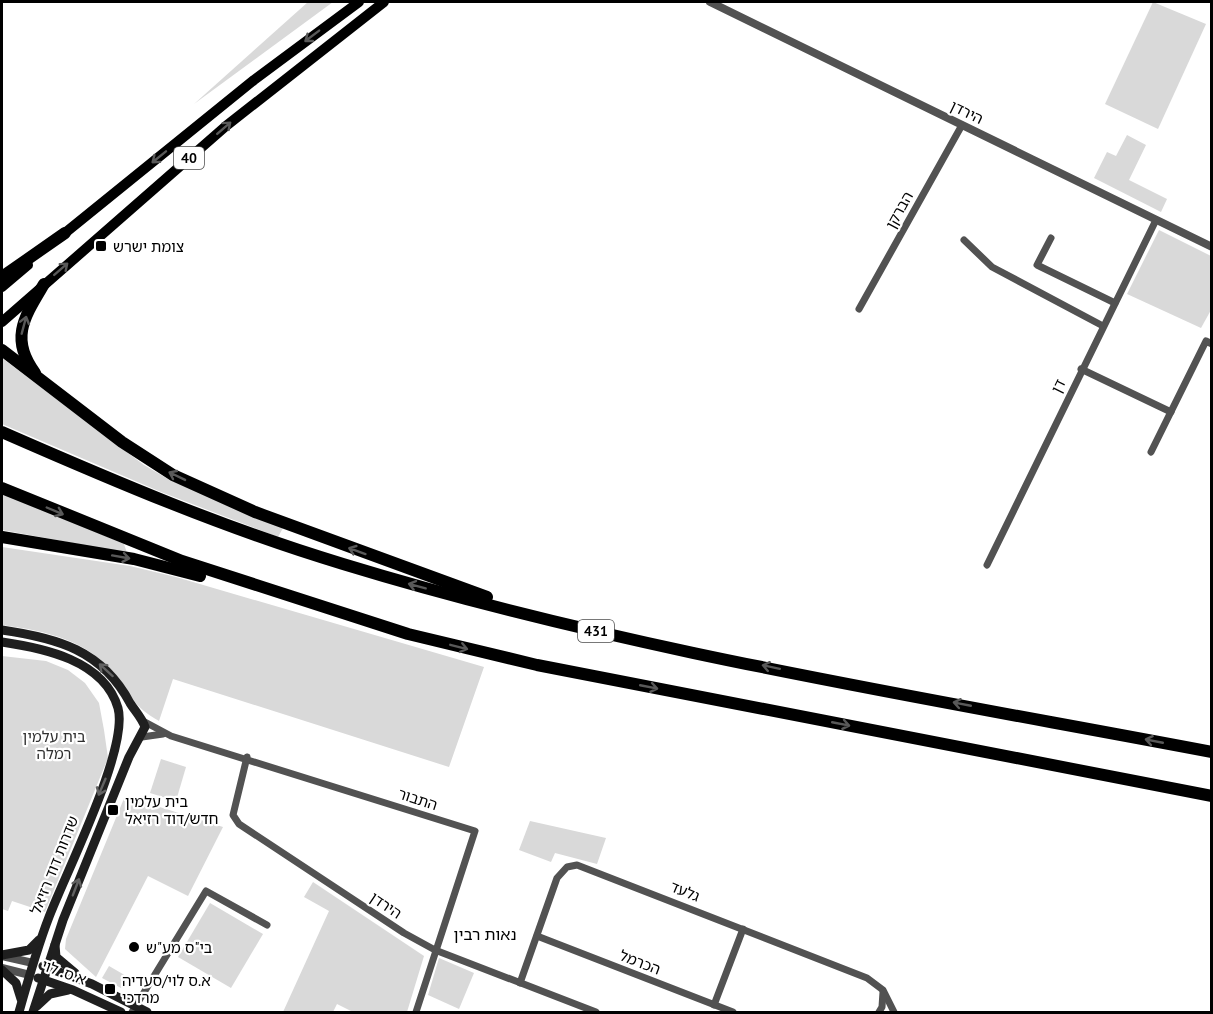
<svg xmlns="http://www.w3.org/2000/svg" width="1213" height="1014" font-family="'PT Sans','Noto Sans Hebrew',sans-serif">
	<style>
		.green { fill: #d9d9d9 }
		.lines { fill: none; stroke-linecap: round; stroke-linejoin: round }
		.minor { stroke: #525252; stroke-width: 7 }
		.tertiary { stroke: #525252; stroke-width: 8 }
		.secondary { stroke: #1f1f1f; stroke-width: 9 }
		.trunk { stroke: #000; stroke-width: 10 }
		.motorway { stroke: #000; stroke-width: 12 }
		.oneway { stroke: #595959 }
		.oneway2 { stroke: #626262 }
		.poi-dot { fill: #000; stroke: #fff; stroke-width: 2 }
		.labels { text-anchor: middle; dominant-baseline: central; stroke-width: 4.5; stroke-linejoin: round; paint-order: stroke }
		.shield { fill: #fff; stroke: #4c4c4c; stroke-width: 1.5 }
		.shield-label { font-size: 14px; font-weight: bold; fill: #000 }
		.street-label { font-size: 15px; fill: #000; stroke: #fff }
		.poi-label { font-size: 15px; fill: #000; stroke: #fff; text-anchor: start }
		.park-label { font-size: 15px; fill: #303030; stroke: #fff }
		.neighbourhood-label { font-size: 16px; fill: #000; stroke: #fff }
	</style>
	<rect width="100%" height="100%" fill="#fff"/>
	<!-- green -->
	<g class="green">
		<polygon points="308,2 333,2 194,104"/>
		<polygon points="1153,2 1206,24 1158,129 1105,104"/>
		<polygon points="1127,135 1146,145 1129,180 1167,199 1161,212 1094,178 1107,152 1116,156"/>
		<polygon points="1159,230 1211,256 1211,310 1201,328 1127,294"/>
		<polygon points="2,358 144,465 168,479 283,528 278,537 161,492 2,424"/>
		<polygon points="2,492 124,544 127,553 2,530"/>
		<path d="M2 547 130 566 176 577 484 667 449 767 173 679 159 721C133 706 135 700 118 678 89 640 46 631 2 625Z"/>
		<polygon points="2,656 46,661 68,670 85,683 99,703 104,730 108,758 45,912 12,901 8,911 2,909"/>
		<polygon points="161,759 186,767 176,801 150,793"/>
		<polygon points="125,796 223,827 188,896 148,876 96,977 65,949 66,939"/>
		<polygon points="530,821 606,838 597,864 555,853 551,862 519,850"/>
		<polygon points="313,882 424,956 407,1012 353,1012 337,1004 333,1012 283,1012 329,911 304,897"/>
		<polygon points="210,903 263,934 231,988 178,957"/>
		<polygon points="439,958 474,973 459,1009 428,995"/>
		<polygon points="109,966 128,977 121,988 102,978"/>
	</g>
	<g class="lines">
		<!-- minor -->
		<g class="minor">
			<polyline points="1051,238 1037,265 1115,303"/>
			<polyline points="964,240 992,267 1103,326"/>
			<polyline points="859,309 962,125"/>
			<polyline points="1081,369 1171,412"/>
			<polyline points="1151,452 1206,341 1212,344"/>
			<polyline points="987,565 1156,220"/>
			<polyline points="143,721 171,736 475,831 416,1012"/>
			<polyline points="142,737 163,734"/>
			<polyline points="247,757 233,815 239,824 404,933 435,950 596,1012"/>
			<polyline points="537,936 733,1012"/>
			<polyline points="520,983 557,878 567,867 577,865 867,978 883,990 894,1012"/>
			<polyline points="714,1005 743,929"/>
			<polyline points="132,1012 206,891 267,925"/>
			<polyline points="879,1012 882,1007 883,992"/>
		</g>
		<!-- tertiary -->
		<g class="tertiary">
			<polyline points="710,2 1212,247"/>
			<polyline points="2,956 33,963"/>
			<polyline points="2,968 30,975"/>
		</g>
		<!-- secondary -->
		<g class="secondary">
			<path d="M2 630C57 638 102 650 130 703 135 711 142 718 145 727L129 757 63 920 33 1012"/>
			<path d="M2 642C43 648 104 660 118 708 129 749 66 872 49 917 37 948 28 980 19 1012"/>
			<polyline points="55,945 56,957 75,973"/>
			<polyline points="2,955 29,950 39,940"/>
			<polyline points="43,966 92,984 147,1012"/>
			<polyline points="2,970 16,983 21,999"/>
			<polyline points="38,978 73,990 121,1012"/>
			<polyline points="37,1006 50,994 68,990"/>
		</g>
		<!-- trunk -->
		<g class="trunk">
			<polyline points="60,237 254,80 359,2"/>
			<polyline points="2,287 28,265"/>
			<polyline points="2,322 226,126 384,2"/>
		</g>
		<!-- motorway -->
		<g class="motorway">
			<polyline points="2,277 65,233"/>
			<polyline points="2,350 122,442 173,475 255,512 487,597"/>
			<path d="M35 373C9 338 25 316 44 284"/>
			<path d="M2 432C114 481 226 529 343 564 624 650 922 697 1212 752"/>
			<polyline points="2,488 182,561 408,634 537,665 1212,796"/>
			<polyline points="2,537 134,559 200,576"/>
		</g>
	</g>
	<!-- one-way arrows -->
	<defs><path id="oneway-shaft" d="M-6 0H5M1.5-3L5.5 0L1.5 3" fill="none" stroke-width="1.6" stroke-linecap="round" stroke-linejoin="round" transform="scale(1.5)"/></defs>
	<g class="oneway">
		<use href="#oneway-shaft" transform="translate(312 36) rotate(143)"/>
		<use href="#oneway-shaft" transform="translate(224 128) rotate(-41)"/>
		<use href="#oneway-shaft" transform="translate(159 157) rotate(141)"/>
		<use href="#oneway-shaft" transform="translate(61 269) rotate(-41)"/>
		<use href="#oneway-shaft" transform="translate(24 325) rotate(-75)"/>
		<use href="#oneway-shaft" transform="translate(177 476) rotate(-154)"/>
		<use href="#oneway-shaft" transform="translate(55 511) rotate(23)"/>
		<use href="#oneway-shaft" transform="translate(357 551) rotate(-160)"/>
		<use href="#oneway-shaft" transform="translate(121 557) rotate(10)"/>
		<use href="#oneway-shaft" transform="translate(417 586) rotate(-165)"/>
		<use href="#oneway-shaft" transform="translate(459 647) rotate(14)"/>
		<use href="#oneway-shaft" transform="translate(771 667) rotate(-168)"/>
		<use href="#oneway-shaft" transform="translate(649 687) rotate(11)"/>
		<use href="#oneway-shaft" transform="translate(962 704) rotate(-169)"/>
		<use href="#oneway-shaft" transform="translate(841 724) rotate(11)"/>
		<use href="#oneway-shaft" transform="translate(1154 741) rotate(-169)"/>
	</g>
	<g class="oneway2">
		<use href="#oneway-shaft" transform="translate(106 670) rotate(-138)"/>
		<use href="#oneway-shaft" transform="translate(102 787) rotate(113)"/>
		<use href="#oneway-shaft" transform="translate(76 887) rotate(-69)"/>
	</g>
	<!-- markers -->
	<g class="poi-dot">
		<rect x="95" y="240" width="12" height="12" rx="3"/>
		<rect x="107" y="804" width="12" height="12" rx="3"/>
		<circle cx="134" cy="947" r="6"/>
		<rect x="104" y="983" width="12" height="12" rx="3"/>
	</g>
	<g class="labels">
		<!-- shield labels -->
		<g class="shield">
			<rect x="174" y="147" width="30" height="22" rx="4.5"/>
			<rect x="578" y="620" width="36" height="22" rx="4.5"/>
		</g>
		<g class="shield-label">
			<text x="189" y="158">40</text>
			<text x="596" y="631">431</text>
		</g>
		<!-- street labels -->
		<g class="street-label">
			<text transform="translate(967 112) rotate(26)">הירדן</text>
			<text transform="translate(899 210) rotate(-61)">הברקן</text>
			<text transform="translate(1058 386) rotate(-64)">דן</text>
			<text transform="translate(418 799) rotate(18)">התבור</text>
			<text transform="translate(54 865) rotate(-68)">שדרות דוד רזיאל</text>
			<text transform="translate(685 891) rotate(22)">גלעד</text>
			<text transform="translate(386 905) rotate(34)">הירדן</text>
			<text transform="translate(640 962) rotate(21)">הכרמל</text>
			<text transform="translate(64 972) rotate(20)">א.ס. לוי</text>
		</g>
		<!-- poi labels -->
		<g class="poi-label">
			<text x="113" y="246">צומת ישרש</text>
			<text x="125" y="801">בית עלמין<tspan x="125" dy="17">חדש/דוד רזיאל</tspan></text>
			<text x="146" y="947">בי"ס מע"ש</text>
			<text x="122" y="980">א.ס לוי/סעדיה<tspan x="122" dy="17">מרדכי</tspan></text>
		</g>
		<!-- park labels -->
		<g class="park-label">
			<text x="54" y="736">בית עלמין<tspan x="54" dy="17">רמלה</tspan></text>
		</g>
		<!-- neighbourhood labels -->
		<g class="neighbourhood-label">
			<text x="485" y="934">נאות רבין</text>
		</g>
	</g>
	<!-- border -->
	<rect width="1213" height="1014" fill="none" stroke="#000000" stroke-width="6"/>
</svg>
